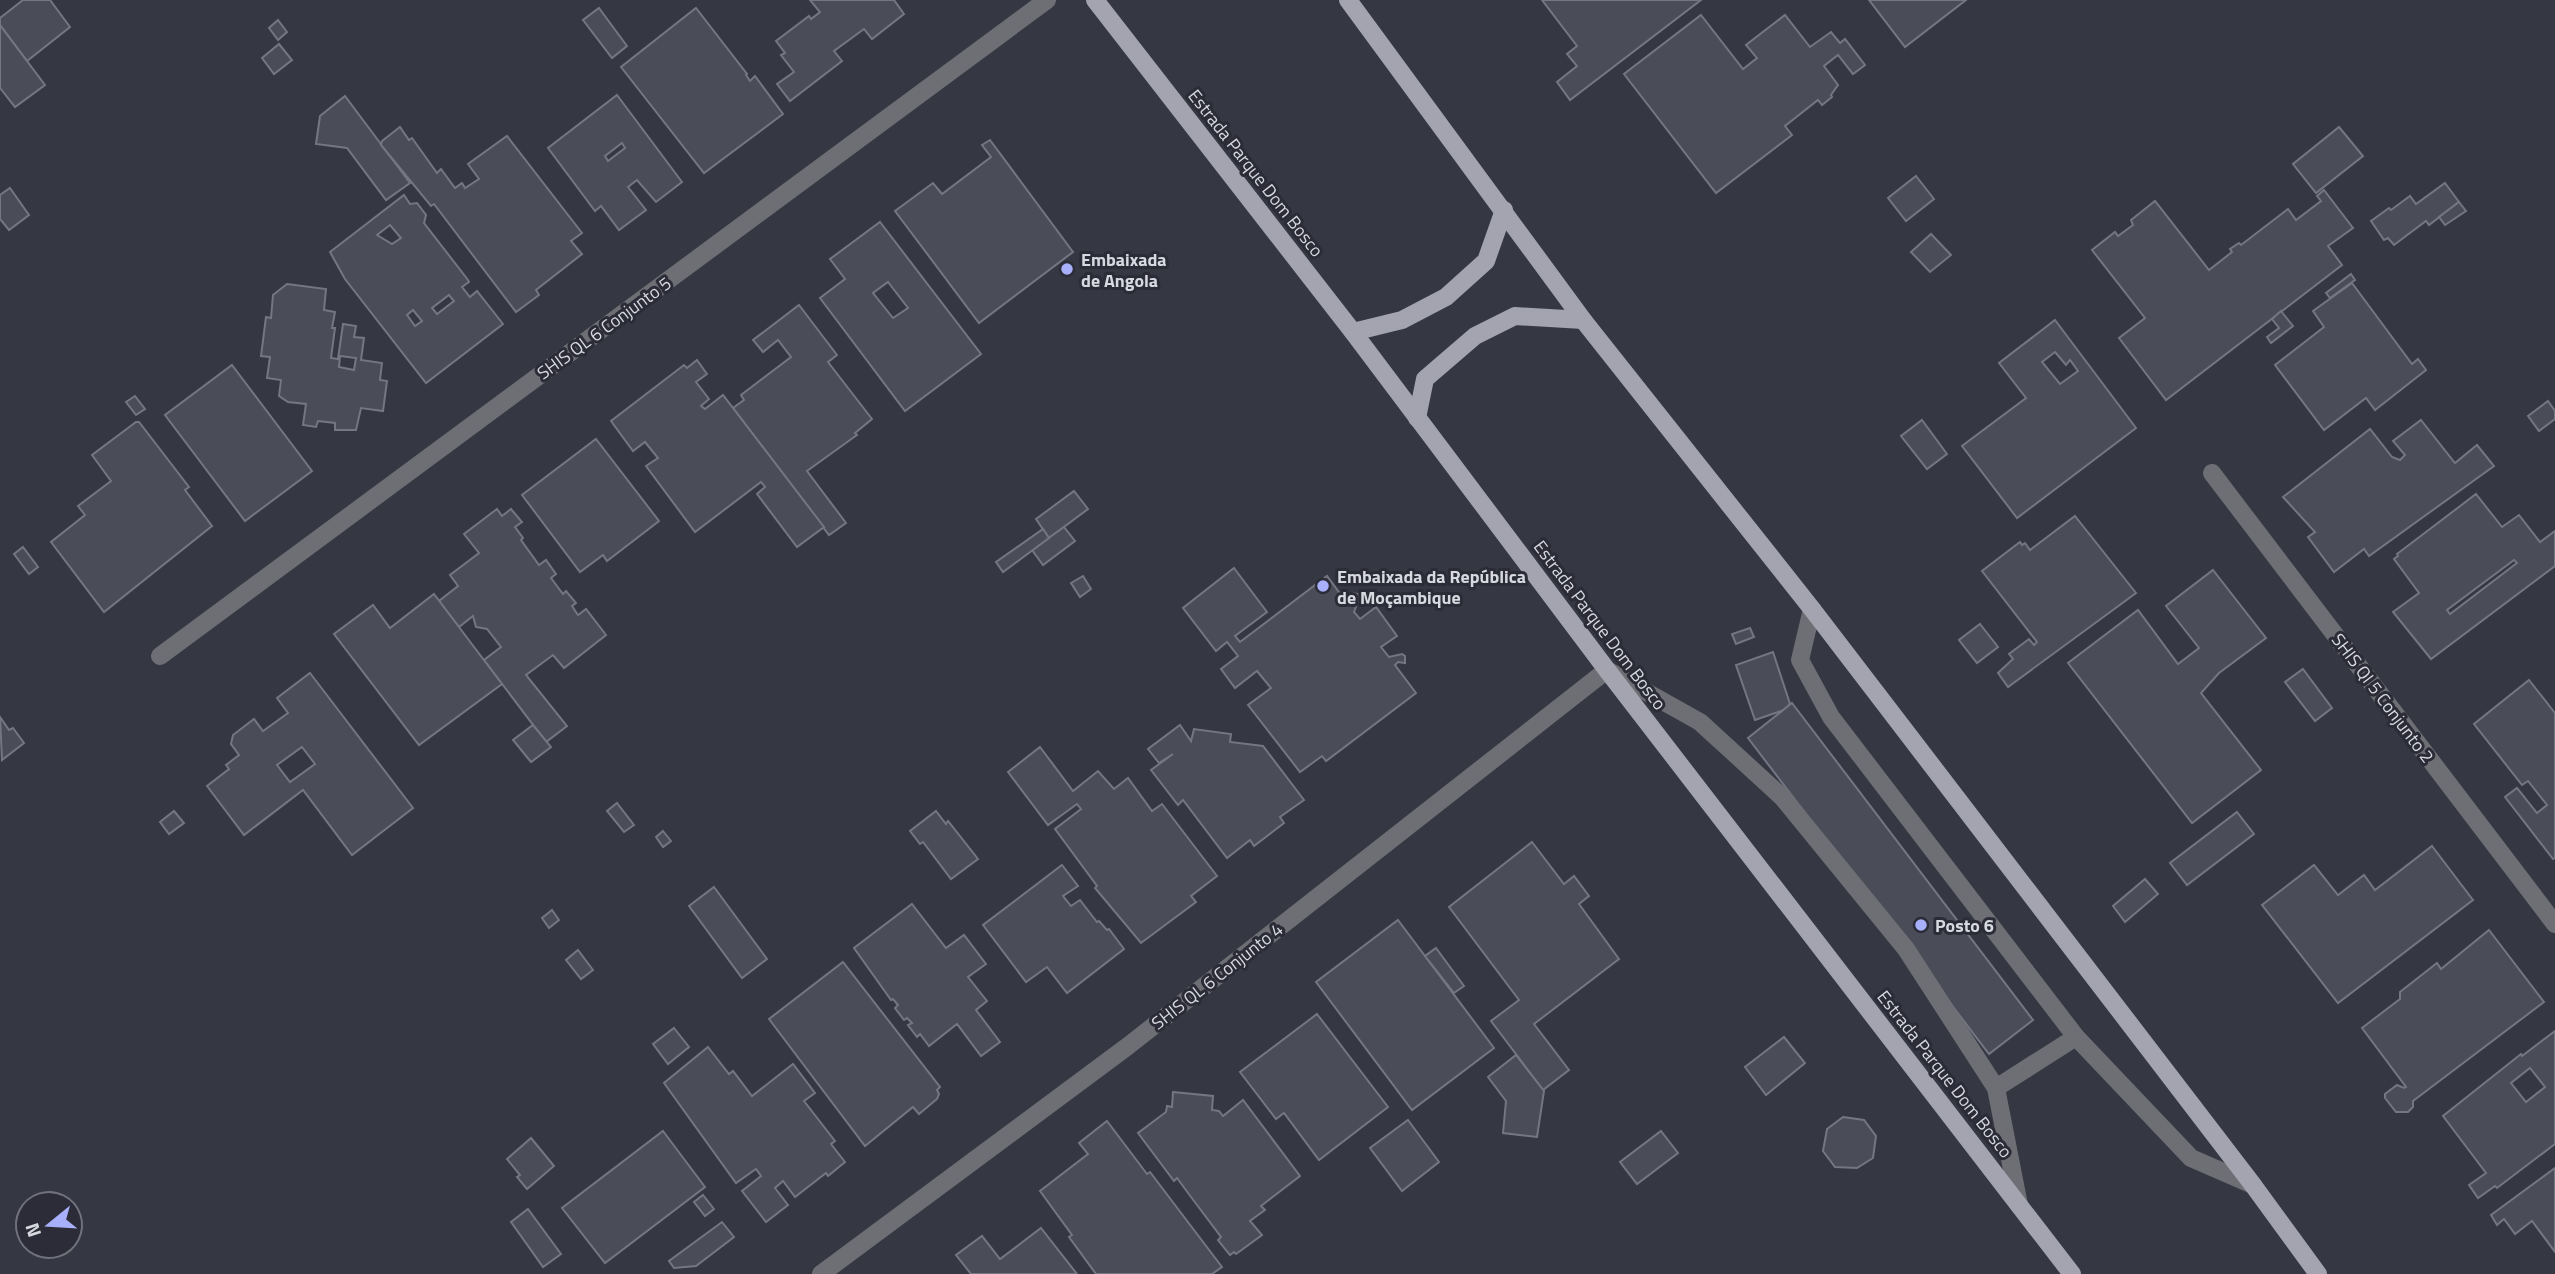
<svg xmlns="http://www.w3.org/2000/svg" width="2555" height="1274" font-family="'Titillium Web',sans-serif">
	<style>
		.building { fill: #4a4c58; stroke: #747683; stroke-width: 2; fill-rule: evenodd }
		.lines { fill: none; stroke-linecap: round; stroke-linejoin: round }
		.minor { stroke: #6e6f74; stroke-width: 18 }
		.major { stroke: #a3a4b0; stroke-width: 18 }
		.poi-dot { fill: #a8b0fc; stroke: #2b2c37; stroke-width: 2.5 }
		.labels { text-anchor: middle; dominant-baseline: central; stroke-width: 6; stroke-linejoin: round; paint-order: stroke }
		.street-label { font-size: 18px; fill: #d7d9e0; stroke: #2b2c37 }
		.poi-label { font-size: 18px; font-weight: bold; fill: #d7d9e0; stroke: #2b2c37; text-anchor: start }
	</style>
	<rect width="100%" height="100%" fill="#353742"/>
	<!-- building -->
	<g class="building">
		<polygon points="23,0 50,0 70,27 27,61 0,25 0,18"/>
		<polygon points="810,0 894,0 904,14 872,39 864,29 834,51 842,61 790,101 777,84 794,72 781,55 785,53 776,41 809,16 811,19 820,12"/>
		<polygon points="1542,0 1701,0 1570,100 1557,82 1577,66 1567,54 1577,46"/>
		<polygon points="1869,0 1966,0 1905,47"/>
		<polygon points="599,8 627,46 612,58 583,20"/>
		<polygon points="696,8 747,74 746,75 750,81 755,76 783,114 704,173 621,67"/>
		<polygon points="1701,15 1743,69 1757,58 1746,45 1785,15 1810,47 1831,32 1840,43 1845,39 1865,65 1853,74 1838,55 1824,66 1838,85 1831,95 1832,97 1822,105 1818,100 1785,126 1792,135 1716,193 1624,74"/>
		<polygon points="278,20 287,32 278,40 269,28"/>
		<polygon points="0,25 45,85 15,107 0,88"/>
		<polygon points="279,44 292,60 274,74 262,58"/>
		<path d="M617 95 682 182 656 202 637 180 628 187 646 210 619 230 601 206 595 211 548 148ZM622 143 625 148 608 161 605 156Z"/>
		<polygon points="345,96 410,183 386,200 347,148 316,144 320,116"/>
		<polygon points="400,127 409,140 412,138 437,173 441,169 455,188 462,183 465,188 479,179 468,164 507,136 582,233 571,241 582,254 536,290 539,295 516,312 434,204 431,206 381,145 382,141"/>
		<polygon points="2339,127 2363,156 2316,193 2293,164"/>
		<polygon points="990,140 1073,252 979,323 895,211 933,183 942,194 991,157 982,145"/>
		<polygon points="1916,176 1934,199 1906,221 1888,198"/>
		<polygon points="2445,183 2459,202 2429,225 2426,221 2394,245 2388,238 2384,240 2371,221 2389,208 2391,210 2410,196 2416,204"/>
		<polygon points="10,188 29,215 9,230 0,219 0,195"/>
		<polygon points="2324,190 2353,228 2328,246 2342,265 2166,400 2119,338 2145,318 2092,250 2115,232 2118,236 2133,225 2131,220 2155,201 2209,270 2232,252 2230,249 2239,243 2241,245 2288,209 2296,220 2321,201 2317,196"/>
		<path d="M404 195 410 204 417 203 426 215 424 223 468 280 469 282 462 287 470 297 477 291 503 324 426 383 345 279 330 252ZM390 225 401 238 392 244 377 235ZM449 295 454 301 437 314 432 308ZM413 310 422 321 415 326 407 315Z"/>
		<polygon points="2459,202 2466,211 2445,225 2439,217"/>
		<path d="M880 222 981 354 905 411 820 298 845 279 830 259ZM888 282 908 308 893 318 873 293Z"/>
		<polygon points="1931,234 1951,255 1930,272 1911,252"/>
		<polygon points="2351,274 2355,280 2330,298 2326,293"/>
		<polygon points="2352,283 2412,364 2418,359 2426,370 2375,410 2366,398 2324,430 2275,365 2324,327 2313,311"/>
		<path d="M287 284 326 289 324 310 335 312 332 328H335L331 358 338 359 343 324 356 326 354 337 364 338 361 360 382 363 380 380 387 381 383 411 361 408 356 430H335V423L318 421 316 427 303 425 306 404 288 402 279 396 281 380 267 378 270 357 261 356 266 317 271 318 273 295ZM340 356 356 358 354 370 339 367Z"/>
		<polygon points="799,305 837,355 828,362 872,419 855,433 857,435 807,471 846,523 829,535 733,408 744,400 741,395 791,357 778,340 763,352 753,340"/>
		<polygon points="2281,311 2293,326 2271,343 2267,337 2279,328 2272,319"/>
		<path d="M2055 320 2136 428 2017 518 1962 446 2026 398 1999 363ZM2055 352 2066 365 2070 360 2078 371 2060 384 2042 362Z"/>
		<polygon points="697,360 707,374 696,382 709,399 701,406 705,409 723,395 824,527 797,547 757,494 765,487 761,482 695,532 646,466 658,458 645,442 633,451 611,421 684,365 687,368"/>
		<polygon points="232,365 312,471 245,521 165,415"/>
		<polygon points="135,396 145,409 136,415 126,402"/>
		<polygon points="2548,401 2555,411 2555,419 2539,431 2528,416"/>
		<polygon points="1922,420 1947,454 1927,469 1901,436"/>
		<polygon points="2421,420 2455,463 2477,445 2494,466 2369,556 2364,549 2334,572 2308,537 2315,532 2283,497 2370,429 2392,457 2400,460 2405,455 2393,441"/>
		<polygon points="136,422 139,422 189,487 185,490 212,526 104,612 51,542 85,515 78,506 111,481 92,455"/>
		<polygon points="596,439 659,521 607,561 603,555 580,572 522,495"/>
		<polygon points="1074,491 1088,509 1049,538 1036,519"/>
		<path d="M2476 494 2502 527 2519 515 2540 542 2555 531V566L2431 659 2393 612 2419 593 2394 559 2398 556 2397 554ZM2514 560 2517 563 2450 614 2447 610Z"/>
		<polygon points="497,509 502,516 511,509 522,522 515,527 523,538 521,540 539,565 546,560 556,574 551,578 563,594 566,591 576,603 572,606 578,615 586,609 606,635 564,668 553,655 526,675 567,726 546,742 484,660 501,647 487,629 476,627 473,616 459,627 439,601 458,586 450,575 479,553 464,534"/>
		<polygon points="2075,516 2136,593 2008,687 1998,673 2013,659 2009,654 2029,639 2034,645 2037,642 1982,571 2020,542 2022,545 2025,543 2030,550"/>
		<polygon points="1064,527 1075,541 1043,565 1032,550"/>
		<polygon points="1043,529 1049,538 1003,572 996,562"/>
		<polygon points="23,547 38,567 29,574 14,554"/>
		<polygon points="1234,568 1267,612 1235,636 1240,642 1327,576 1347,603 1351,600 1353,593 1358,594 1359,599 1354,612 1360,619 1376,607 1397,636 1381,647 1389,657 1402,654 1405,656 1405,663 1398,662 1395,665 1416,693 1326,761 1322,756 1300,772 1248,705 1271,688 1257,671 1235,688 1221,669 1238,656 1227,642 1216,651 1183,608"/>
		<polygon points="2213,570 2266,638 2219,673 2201,693 2261,770 2192,823 2068,663 2138,610 2178,664 2199,648 2166,606"/>
		<polygon points="1083,576 1091,589 1080,597 1071,583"/>
		<polygon points="434,594 502,684 419,745 334,634 373,605 390,628"/>
		<polygon points="1980,624 1998,647 1977,663 1959,640"/>
		<polygon points="1750,628 1754,637 1736,644 1732,634"/>
		<polygon points="1773,652 1790,704 1784,710 1755,720 1736,665"/>
		<polygon points="2303,669 2332,708 2315,721 2285,682"/>
		<path d="M310 673 413 808 352 855 303 790 244 835 207 786 229 769 226 765 239 755 231 744 233 735 254 719 263 731 288 713 277 698ZM302 747 315 764 290 782 277 765Z"/>
		<polygon points="2529,680 2555,713 2555,858 2553,859 2505,797 2517,788 2537,813 2547,805 2528,781 2522,785 2474,724"/>
		<polygon points="1792,703 2033,1020 1989,1054 1748,738"/>
		<polygon points="0,717 9,730 13,728 24,743 2,760"/>
		<polygon points="533,725 551,747 531,762 513,740"/>
		<polygon points="1180,725 1191,741 1194,729 1231,734 1230,742 1263,746 1304,800 1280,817 1284,823 1254,846 1250,840 1227,858 1183,800 1178,805 1151,770 1173,754 1159,763 1148,749"/>
		<polygon points="1040,747 1073,791 1098,771 1114,789 1128,778 1152,811 1162,804 1217,876 1191,896 1196,902 1141,943 1095,888 1097,886 1055,829 1081,809 1077,804 1048,825 1008,772"/>
		<polygon points="617,803 634,825 624,832 607,811"/>
		<polygon points="174,811 184,823 169,834 160,822"/>
		<polygon points="936,811 946,824 948,821 978,859 951,879 923,842 920,844 910,831"/>
		<polygon points="2237,812 2254,834 2187,885 2170,863"/>
		<polygon points="663,831 671,841 663,847 656,837"/>
		<polygon points="1532,842 1564,884 1574,876 1589,896 1579,904 1619,959 1534,1024 1569,1070 1543,1090 1491,1021 1519,1000 1449,907"/>
		<polygon points="2432,846 2473,900 2338,1003 2262,905 2314,865 2338,895 2364,875 2375,890"/>
		<polygon points="1062,865 1078,886 1063,896 1071,906 1080,900 1097,922 1099,921 1107,930 1109,929 1124,949 1067,993 1047,967 1026,982 983,925"/>
		<polygon points="2145,879 2158,894 2125,922 2113,906"/>
		<polygon points="714,887 767,959 742,978 689,906"/>
		<polygon points="912,904 946,948 964,935 986,964 968,977 987,1001 976,1010 1000,1042 981,1056 957,1024 929,1046 920,1034 917,1037 908,1025 912,1023 907,1018 904,1020 895,1008 898,1005 893,999 891,1000 854,948"/>
		<polygon points="552,910 559,920 549,928 542,918"/>
		<polygon points="1398,920 1494,1048 1412,1110 1316,982"/>
		<polygon points="2489,930 2544,1002 2413,1101 2413,1107 2408,1112 2396,1112 2385,1098 2385,1094 2397,1085 2404,1088 2406,1087 2362,1028 2400,999 2400,992 2437,963 2441,969"/>
		<polygon points="1436,948 1464,986 1454,993 1425,956"/>
		<polygon points="578,950 593,970 581,979 566,960"/>
		<polygon points="843,962 940,1087 937,1090 939,1094 937,1099 919,1114 913,1107 865,1146 769,1019"/>
		<polygon points="1317,1014 1388,1107 1319,1160 1284,1113 1276,1119 1240,1072"/>
		<polygon points="674,1028 689,1047 668,1064 653,1044"/>
		<path d="M2555 1031V1144L2497 1188 2495 1186 2478 1198 2469 1185 2486 1173 2443 1116 2521 1054 2522 1056ZM2530 1068 2545 1087 2526 1102 2511 1083Z"/>
		<polygon points="1784,1037 1805,1063 1766,1095 1745,1067"/>
		<polygon points="708,1047 729,1074 733,1071 752,1096 793,1064 815,1093 804,1101 835,1141 831,1144 845,1162 828,1176 826,1173 795,1197 783,1181 775,1188 788,1205 766,1222 742,1191 761,1176 756,1169 736,1183 664,1083"/>
		<polygon points="1516,1055 1544,1091 1537,1137 1503,1133 1506,1101 1488,1077"/>
		<polygon points="1173,1092 1213,1096 1212,1110 1219,1111 1223,1116 1243,1100 1300,1176 1261,1206 1265,1210 1250,1221 1262,1235 1236,1254 1234,1252 1230,1255 1218,1240 1221,1237 1191,1197 1177,1178 1174,1181 1138,1133 1166,1112 1167,1106 1172,1107"/>
		<polygon points="1843,1117 1864,1120 1876,1136 1873,1158 1857,1168 1835,1167 1823,1151 1827,1129"/>
		<polygon points="1408,1120 1439,1162 1402,1191 1370,1148"/>
		<polygon points="1107,1121 1147,1174 1150,1172 1222,1267 1212,1274 1096,1274 1069,1237 1072,1235 1040,1191 1088,1154 1079,1143"/>
		<polygon points="663,1131 705,1187 605,1263 562,1208"/>
		<polygon points="1661,1131 1678,1153 1637,1184 1620,1162"/>
		<polygon points="531,1138 554,1166 527,1189 517,1177 520,1175 507,1159"/>
		<polygon points="2555,1168 2555,1252 2532,1221 2515,1234 2504,1219 2497,1225 2491,1215"/>
		<polygon points="703,1195 714,1209 705,1216 694,1202"/>
		<polygon points="528,1209 561,1254 543,1267 511,1222"/>
		<polygon points="722,1222 734,1237 696,1266 674,1268 669,1261"/>
		<polygon points="1041,1228 1077,1274 971,1274 956,1255 982,1236 1000,1259"/>
	</g>
	<g class="lines">
		<!-- minor -->
		<g class="minor">
			<polyline points="2212,473 2555,924"/>
			<polyline points="1812,609 1800,660 1831,717 2076,1037 2191,1158 2253,1185"/>
			<polyline points="160,656 1047,0"/>
			<polyline points="1996,1088 2076,1037"/>
			<polyline points="821,1274 1128,1046 1607,670 1700,722 1782,797 1906,949 1996,1088 2019,1205"/>
		</g>
		<!-- major -->
		<g class="major">
			<polyline points="1095,0 1353,332 1607,670 2072,1274"/>
			<polyline points="1348,0 1583,320 1812,609 2253,1185 2318,1274"/>
			<polyline points="1353,332 1402,320 1446,297 1486,261 1504,210"/>
			<polyline points="1417,418 1425,379 1475,336 1515,316 1583,320"/>
		</g>
	</g>
	<!-- markers -->
	<g class="poi-dot">
		<circle cx="1067" cy="269" r="7"/>
		<circle cx="1323" cy="586" r="7"/>
		<circle cx="1921" cy="925" r="7"/>
	</g>
	<g class="labels">
		<!-- street labels -->
		<g class="street-label">
			<text transform="translate(1256 173) rotate(52)">Estrada Parque Dom Bosco</text>
			<text transform="translate(604 328) rotate(-36)">SHIS QL 6 Conjunto 5</text>
			<text transform="translate(1600 625) rotate(53)">Estrada Parque Dom Bosco</text>
			<text transform="translate(2383 698) rotate(53)">SHIS QI 5 Conjunto 2</text>
			<text transform="translate(1217 976) rotate(-38)">SHIS QL 6 Conjunto 4</text>
			<text transform="translate(1945 1074) rotate(52)">Estrada Parque Dom Bosco</text>
		</g>
		<!-- poi labels -->
		<g class="poi-label">
			<text x="1081" y="259">Embaixada<tspan x="1081" dy="21">de Angola</tspan></text>
			<text x="1337" y="576">Embaixada da República<tspan x="1337" dy="21">de Moçambique</tspan></text>
			<text x="1935" y="925">Posto 6</text>
		</g>
	</g>
	<!-- north arrow -->
	<g transform="translate(49 1225) rotate(252)"><circle r="33" fill="#2b2c37" stroke="#70717b" stroke-width="2"/>
	<path d="M0-5L12 26L0 18L-12 26Z" fill="#a8b0fc"/>
	<text y="-10" font-size="19" font-weight="bold" text-anchor="middle" fill="#d7d9e0">N</text>
	</g>
</svg>
